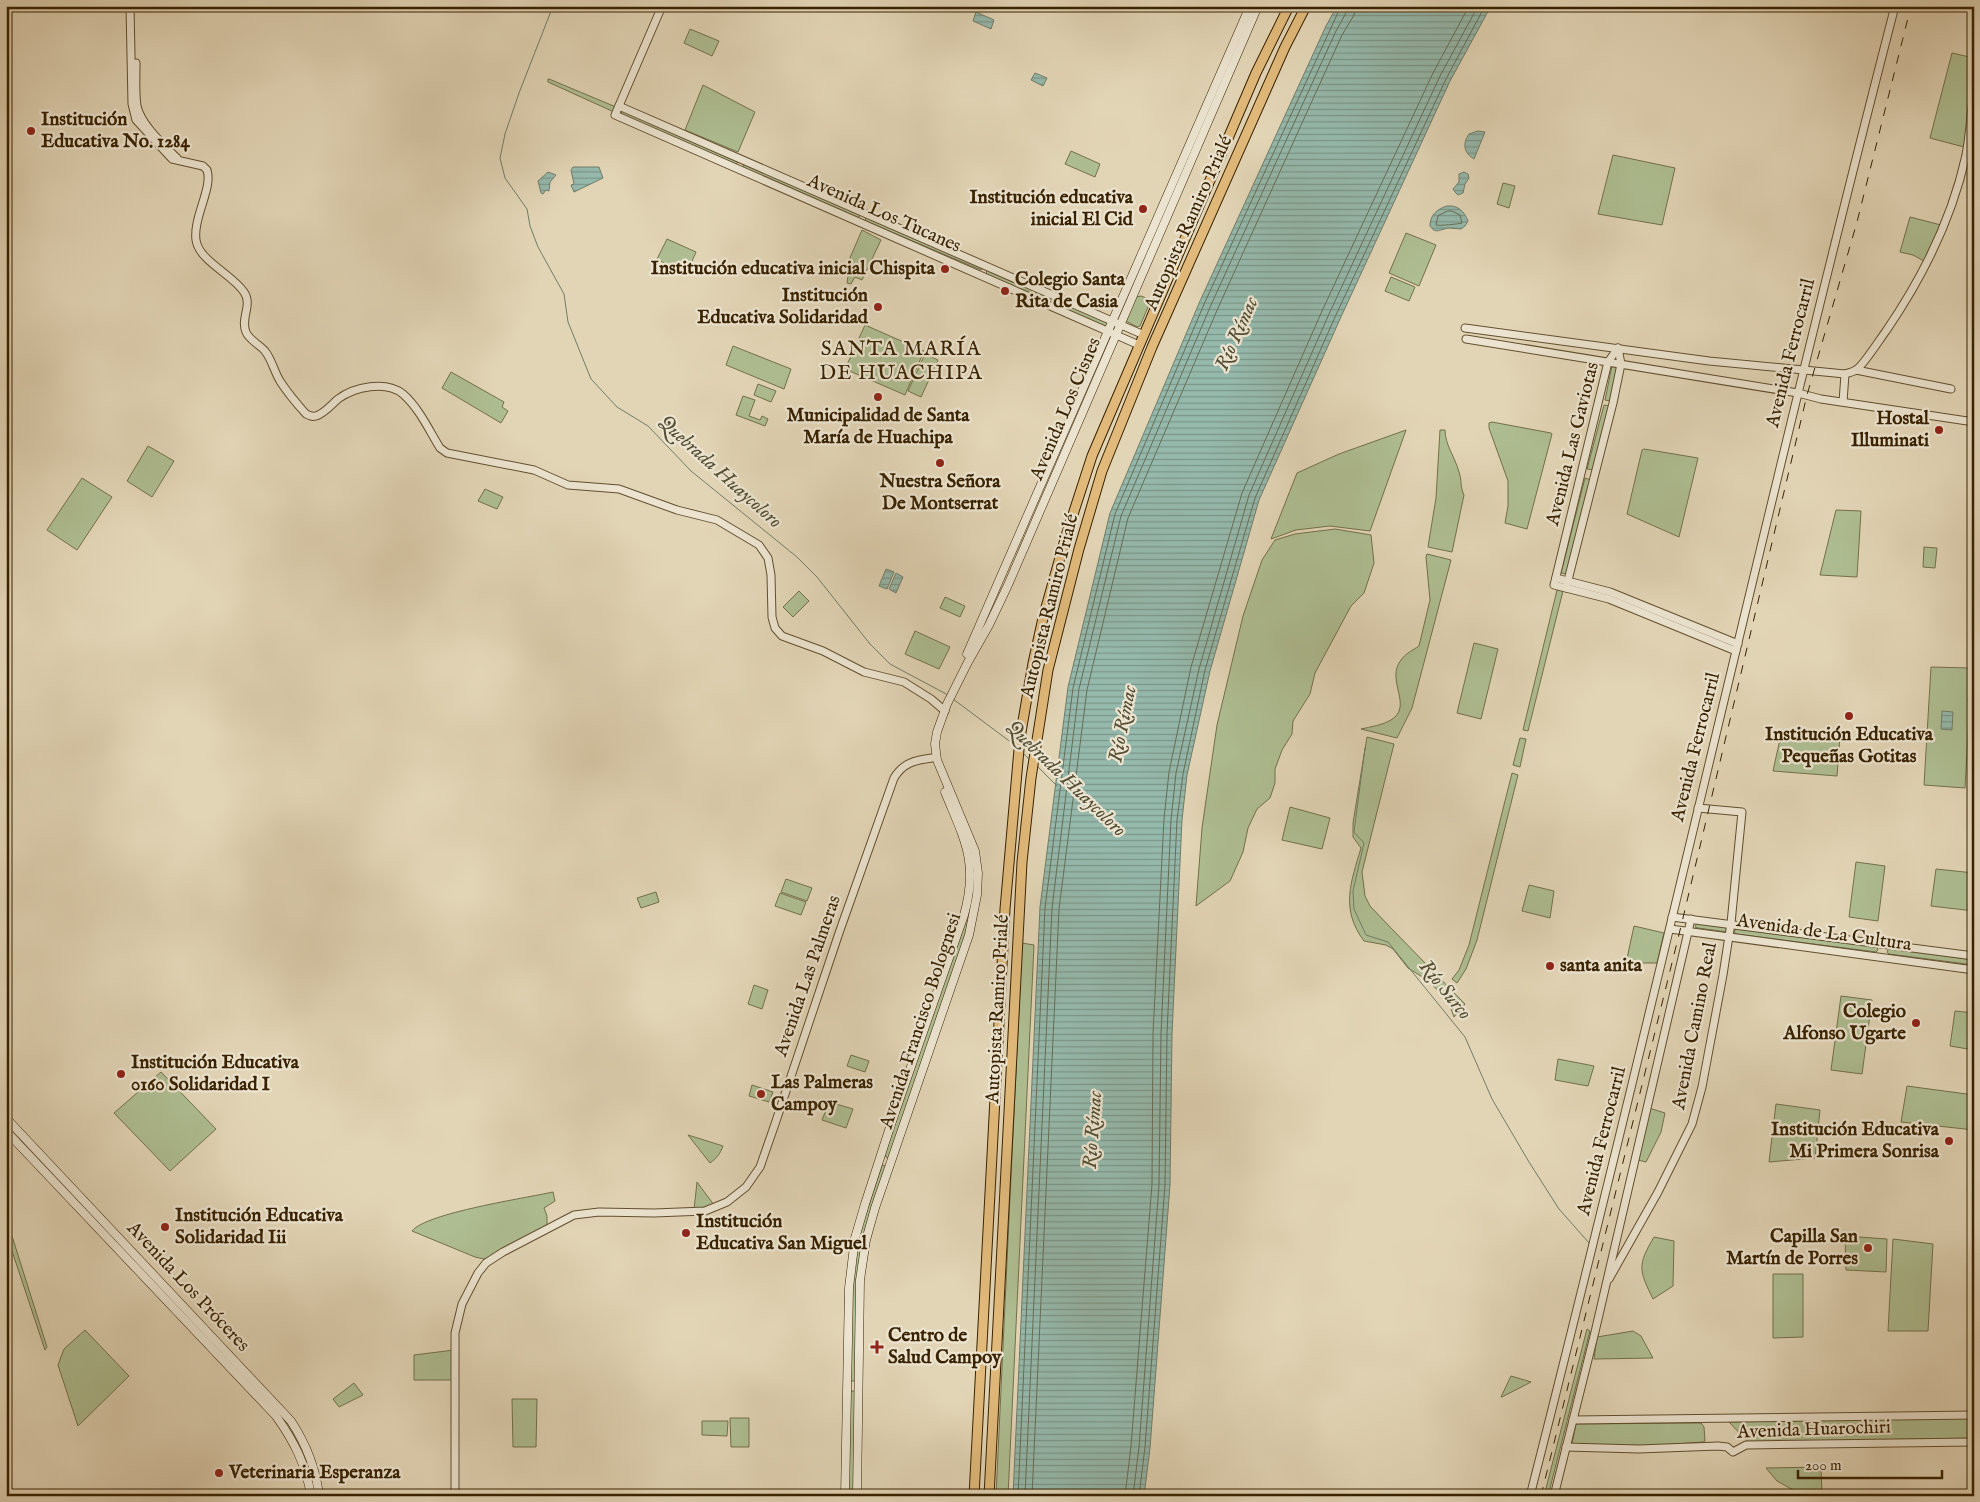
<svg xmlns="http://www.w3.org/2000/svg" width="1980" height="1502" font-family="'IM FELL English',serif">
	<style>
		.green { fill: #aebe92; stroke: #73704a }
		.water { fill: url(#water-rules); stroke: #707d68 }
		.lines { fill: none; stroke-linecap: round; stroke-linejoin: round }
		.shore { stroke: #666e56; stroke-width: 1 }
		.stream { stroke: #707d68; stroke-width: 1 }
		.tertiary-casing { stroke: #624f2e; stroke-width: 9 }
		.secondary-casing { stroke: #382201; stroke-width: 9 }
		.trunk-casing { stroke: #382201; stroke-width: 11 }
		.tertiary { stroke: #ece4d0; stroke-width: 7 }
		.secondary { stroke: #ece4d0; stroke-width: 8 }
		.trunk { stroke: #e1ba7b; stroke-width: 9 }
		.rail { stroke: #382201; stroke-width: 1; stroke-dasharray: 9 9; stroke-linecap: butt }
		.poi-dot { fill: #8f2418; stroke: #ece4d0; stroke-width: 2 }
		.labels { text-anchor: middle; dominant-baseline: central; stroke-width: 4.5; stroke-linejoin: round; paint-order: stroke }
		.poi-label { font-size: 19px; font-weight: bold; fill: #382201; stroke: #ece4d0; text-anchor: start }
		.street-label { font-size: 19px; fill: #382201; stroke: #ece4d0 }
		.water-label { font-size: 20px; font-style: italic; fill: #544f34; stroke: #ece4d0 }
		.quarter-label { font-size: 21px; letter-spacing: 1px; fill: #382201; stroke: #ece4d0 }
	</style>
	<defs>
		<pattern id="water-rules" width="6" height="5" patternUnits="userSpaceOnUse" patternTransform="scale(1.25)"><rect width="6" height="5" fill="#95b9ac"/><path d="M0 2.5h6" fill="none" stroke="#7b968a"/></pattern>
	</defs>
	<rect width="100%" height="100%" fill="#e2d5b6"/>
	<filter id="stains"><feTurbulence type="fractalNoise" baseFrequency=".004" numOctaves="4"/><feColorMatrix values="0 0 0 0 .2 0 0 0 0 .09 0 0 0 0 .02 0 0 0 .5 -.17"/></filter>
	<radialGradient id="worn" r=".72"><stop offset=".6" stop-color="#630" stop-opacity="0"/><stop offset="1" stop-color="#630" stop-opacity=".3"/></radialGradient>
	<!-- green -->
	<g class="green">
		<polygon points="690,29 719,41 712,56 684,43"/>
		<polygon points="1952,53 1974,58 1974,75 1964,147 1930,138"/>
		<polygon points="548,79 549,79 616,107 614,112 548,82"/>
		<polygon points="703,85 755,112 738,152 685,130"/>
		<polygon points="622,110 738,160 739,162 735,164 621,115"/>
		<polygon points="1071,151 1100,164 1095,177 1065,164"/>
		<polygon points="1613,155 1675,168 1662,225 1598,214"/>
		<polygon points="744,164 860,215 860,216 857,218 743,168"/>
		<polygon points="1503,183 1515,186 1509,208 1497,204"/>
		<polygon points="866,216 982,268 981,270 865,221"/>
		<polygon points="1910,217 1941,225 1924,261 1913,255 1900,252"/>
		<polygon points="862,230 881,240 862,280 855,277 851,284 847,283 848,276 843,274"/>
		<polygon points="1406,233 1436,245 1419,286 1389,273"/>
		<polygon points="667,239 696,252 686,275 657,259"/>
		<polygon points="987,270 1108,322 1106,327 986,274"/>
		<polygon points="1391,277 1415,287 1409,301 1385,291"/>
		<polygon points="1141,296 1151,300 1140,326 1137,327 1126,321 1136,297"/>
		<polygon points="865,325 924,351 905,395 845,369"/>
		<polygon points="733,346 791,369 784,389 726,365"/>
		<polygon points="925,354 938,360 921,397 908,391"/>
		<polygon points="1612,366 1617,367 1610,401 1605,400"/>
		<polygon points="451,372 504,402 502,407 508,411 501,423 442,388"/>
		<polygon points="758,384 776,391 771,402 754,395"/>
		<polygon points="743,396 755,400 749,416 760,420 762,416 768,419 765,426 736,415"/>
		<polygon points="1604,405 1610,406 1594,470 1587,469"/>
		<polygon points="1492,422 1551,433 1552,434 1527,529 1505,523 1508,506 1508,481 1489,428 1489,423"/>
		<polygon points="1406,430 1370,531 1330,526 1296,530 1271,539 1297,473 1339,454"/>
		<path d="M1440 430H1445C1445 445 1455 457 1459 472 1462 480 1460 487 1464 495L1452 552 1428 547 1436 498Z"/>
		<polygon points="148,446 174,461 152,497 127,481"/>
		<polygon points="1644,449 1698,458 1679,537 1627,514 1642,450"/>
		<polygon points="82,478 112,497 77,550 47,530"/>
		<polygon points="1585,478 1591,480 1568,574 1561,573"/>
		<polygon points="485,489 503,497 497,509 478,501"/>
		<polygon points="1836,510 1861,511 1857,577 1820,575"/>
		<polygon points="1335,529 1371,535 1374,563 1364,593 1351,606 1315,673 1310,694 1293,721 1292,734 1282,750 1275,769 1275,783 1270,798 1257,809 1248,828 1243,852 1230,881 1196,906 1202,828 1217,725 1243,616 1262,560 1275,540 1295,534"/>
		<polygon points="1924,547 1937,548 1935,568 1923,567"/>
		<path d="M1427 554 1451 560 1412 708 1397 738 1361 729C1370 727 1383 725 1391 720 1414 706 1385 680 1401 660 1405 654 1413 650 1419 646L1430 600 1426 557Z"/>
		<polygon points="1557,590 1563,591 1528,731 1523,730"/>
		<polygon points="799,591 809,601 793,617 783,607"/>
		<polygon points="945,597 965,606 960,617 940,608"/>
		<polygon points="915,631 950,647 939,669 905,654"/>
		<polygon points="1474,643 1498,649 1481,719 1457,713"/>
		<polygon points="1931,667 1970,668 1968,702 1972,705 1969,715 1965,788 1924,785"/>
		<polygon points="1782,730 1797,733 1840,736 1837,776 1773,771"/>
		<path d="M1367 737 1394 744 1362 872 1365 896 1370 906 1390 927 1465 1004 1454 1017 1447 998 1424 978 1408 968 1393 949 1386 945 1364 941C1340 909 1351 882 1361 848L1353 837V823Z"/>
		<polygon points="1520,738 1526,739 1520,767 1513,765"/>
		<polygon points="1512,773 1518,775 1477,940 1466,969 1457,983 1452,979 1459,970 1469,945"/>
		<polygon points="1290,807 1330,818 1322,849 1282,840"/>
		<polygon points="970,842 976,873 972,918 890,1158 886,1157 884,1153 968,909"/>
		<polygon points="1856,862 1885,866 1878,921 1849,917"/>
		<polygon points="1936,869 1974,873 1974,911 1931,906"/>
		<polygon points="786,879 812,888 807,901 781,892"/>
		<polygon points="1529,885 1554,891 1550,918 1522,911"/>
		<polygon points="656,892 659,902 641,908 637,898"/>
		<polygon points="780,893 806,902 801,915 775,906"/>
		<polygon points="1697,923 1727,928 1727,932 1698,928 1695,927"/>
		<polygon points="1634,926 1664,933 1657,963 1626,963"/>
		<polygon points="1737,929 1877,947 1878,950 1876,952 1736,934 1734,931"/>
		<polygon points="1022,943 1034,945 1008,1496 996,1496"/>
		<polygon points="1889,948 1974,960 1974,965 1889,954 1887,952"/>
		<polygon points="754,985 768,990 762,1009 748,1004"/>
		<polygon points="1841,996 1872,1000 1862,1074 1831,1070"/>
		<polygon points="1955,1011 1974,1013 1974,1050 1950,1046"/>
		<polygon points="851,1055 869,1061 865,1072 847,1066"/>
		<polygon points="1558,1059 1594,1066 1588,1086 1555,1080"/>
		<polygon points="161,1072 216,1129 170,1171 114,1113"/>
		<polygon points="752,1085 773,1092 769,1102 749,1096"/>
		<polygon points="1907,1086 1974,1095 1974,1130 1901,1122"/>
		<polygon points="829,1102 853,1109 846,1128 822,1120"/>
		<polygon points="1776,1104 1820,1110 1815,1158 1769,1162"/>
		<polygon points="1649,1108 1665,1113 1661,1132 1646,1162 1638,1160"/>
		<path d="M688 1135 723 1146C720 1154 717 1158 710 1163Z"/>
		<polygon points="21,1137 146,1268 142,1272 19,1140"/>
		<polygon points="882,1165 886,1166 886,1169 866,1230 857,1381 850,1381 850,1306 858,1238"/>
		<polygon points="697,1182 714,1205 694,1210"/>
		<path d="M553 1192 555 1201 544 1208 547 1216V1225L490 1257 484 1259 475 1257 412 1231C426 1213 526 1198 553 1192Z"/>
		<polygon points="6,1217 47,1347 45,1350 6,1233"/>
		<polygon points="1845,1236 1887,1239 1886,1272 1846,1270"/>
		<path d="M1654 1237 1674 1241 1673 1286 1653 1299C1639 1270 1637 1266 1654 1237Z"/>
		<polygon points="1893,1239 1933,1244 1928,1331 1888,1331"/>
		<polygon points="1773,1274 1803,1274 1803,1337 1773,1338"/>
		<polygon points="1587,1329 1590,1331 1548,1496 1544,1496"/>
		<polygon points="85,1330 129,1376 78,1426 58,1365 64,1349"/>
		<polygon points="1633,1331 1641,1336 1653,1358 1594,1359 1597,1337"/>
		<polygon points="454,1350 454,1380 414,1380 414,1355"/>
		<polygon points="1511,1376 1531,1382 1502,1397 1501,1397"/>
		<polygon points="354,1383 363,1395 339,1407 333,1399"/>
		<polygon points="850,1391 855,1391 855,1496 847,1496"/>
		<polygon points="512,1399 537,1399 536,1447 513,1447"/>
		<path d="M273 1404C300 1433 309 1457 317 1496H313L312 1488 271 1406Z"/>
		<polygon points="730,1418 749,1418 749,1447 731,1447"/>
		<polygon points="1974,1418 1974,1438 1748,1442 1729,1422"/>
		<polygon points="702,1421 728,1421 727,1436 702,1435"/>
		<polygon points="1697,1423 1701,1423 1704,1427 1705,1441 1703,1442 1645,1446 1572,1444 1576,1424"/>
		<polygon points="1821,1467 1822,1494 1821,1496 1804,1496 1777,1481 1766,1468"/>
	</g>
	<!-- water -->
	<g class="water">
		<polygon points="1337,6 1491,6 1450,81 1340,319 1259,500 1210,671 1187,775 1182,820 1172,1034 1170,1185 1150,1448 1144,1496 1013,1496 1040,907 1068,687 1110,513 1200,301 1326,26"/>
		<polygon points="976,12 994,20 991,29 973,21"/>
		<polygon points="1035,73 1047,78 1043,86 1031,80"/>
		<path d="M1478 131 1485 132 1474 159C1464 153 1462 144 1469 134Z"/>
		<polygon points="573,167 599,167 603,178 574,192 571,185 574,184 571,170"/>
		<polygon points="548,172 556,175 550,182 549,191 546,190 543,194 541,193 538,181"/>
		<polygon points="1464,172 1468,174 1469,178 1465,184 1463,193 1458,195 1455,192 1453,189 1459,182 1459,174"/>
		<path d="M1447 206C1458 205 1464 211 1468 221L1465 226 1461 229C1457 229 1453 228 1449 228 1440 229 1436 235 1430 226 1430 215 1437 209 1447 206Z"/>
		<polygon points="886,569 894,572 887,589 879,586"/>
		<polygon points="896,573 903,577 896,593 889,589"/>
		<polygon points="1942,711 1953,712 1952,730 1941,729"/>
	</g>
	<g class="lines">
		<!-- shore -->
		<g class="shore">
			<path d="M1448 211H1452L1460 215 1462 223C1459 224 1438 226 1436 225L1438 216Z"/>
			<polyline points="1018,1496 1045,908 1073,688 1115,514 1205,302 1341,6"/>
			<polyline points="1025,1496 1052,908 1079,689 1121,516 1211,305 1336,31 1346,13 1347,6"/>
			<polyline points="1032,1496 1059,909 1087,690 1128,518 1218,308 1342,35 1354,15 1355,6"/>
			<polyline points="1125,1496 1131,1446 1152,1184 1153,1033 1164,819 1169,772 1191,667 1242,493 1322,311 1433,73 1469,6"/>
			<polyline points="1133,1496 1139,1447 1159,1185 1161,1033 1171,820 1176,773 1199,669 1249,495 1329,314 1440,76 1478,6"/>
			<polyline points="1139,1496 1145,1447 1165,1185 1167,1033 1177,820 1183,774 1205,670 1255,498 1335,317 1446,79 1485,6"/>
		</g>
		<!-- stream -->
		<g class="stream">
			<polyline points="553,6 519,93 505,134 500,158 505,178 527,209 530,226 538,247 564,294 568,322 591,379 617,407 648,426 691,471 797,557 817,577 870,644 890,664 948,695"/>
			<polyline points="953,699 1016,746"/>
			<polyline points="1365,748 1354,832 1364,843 1353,891 1354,909 1366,935 1388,942 1465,1037 1492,1099 1529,1162 1559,1209 1590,1244"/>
			<polyline points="1022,752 1030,760"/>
			<polyline points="1037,766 1057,786"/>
		</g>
		<!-- tertiary casing -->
		<g class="tertiary-casing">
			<g id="tertiary">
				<path d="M130 6 132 104 136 120 172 159 203 166 207 170C213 188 193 217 196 240 199 261 232 274 244 292 253 305 240 318 246 332 249 340 259 344 265 351 272 360 274 371 280 381 287 392 297 404 306 414 310 416 312 417 316 416 325 413 331 405 338 399 354 387 386 380 403 394 419 408 429 430 440 448L447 453 534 470 568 485 619 489 677 510 717 520 759 545 768 558 771 575 772 617 775 628 782 636 823 651 864 672 904 682 931 699 945 711"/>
				<polyline points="662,6 615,115 1139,345"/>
				<path d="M136 63C136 77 135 93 137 106 141 125 164 145 177 158"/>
				<polyline points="619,106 1144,335"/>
				<path d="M1465 328 1709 361 1845 374C1848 373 1853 372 1856 370 1863 366 1880 339 1886 331 1923 277 1952 219 1966 155 1970 134 1971 111 1974 90"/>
				<polyline points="1466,339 1798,393 1821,399 1974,422"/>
				<polyline points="1618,348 1608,362 1554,585 1609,599 1736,651"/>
				<polyline points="1856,370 1951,389"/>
				<polyline points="1843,402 1845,374"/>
				<polyline points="1556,578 1610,592 1738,644"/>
				<polyline points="1566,588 1613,403 1621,364 1618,348"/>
				<polyline points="1672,917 1974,956"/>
				<polyline points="1670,929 1974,970"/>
				<polyline points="1609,1279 1658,1192 1692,1124 1702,1087 1723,975 1731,923 1742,812 1698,808"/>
				<polyline points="1573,1420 1974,1415"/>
				<polyline points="1566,1447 1639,1449 1718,1446 1727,1447 1733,1452 1746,1445 1974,1442"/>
				<path d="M455 1496V1333L462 1304 478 1273 486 1263 503 1252 574 1215 599 1212 654 1213 705 1211 727 1202 746 1187 760 1167 775 1124 839 933 894 778C903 763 915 760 932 758"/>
				<path d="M1530 1496C1657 1000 1767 501 1895 6"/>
				<polyline points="1554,1496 1595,1332 1691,919"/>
			</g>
		</g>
		<!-- secondary casing -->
		<g class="secondary-casing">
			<g id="secondary">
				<polyline points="967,654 1250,6"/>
				<path d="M6 1118 291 1421C306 1444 316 1468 319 1496"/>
				<path d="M6 1131 276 1416C294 1441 306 1465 311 1496"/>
				<path d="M845 1496 849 1288 855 1238 865 1204 892 1121 964 915C979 862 964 839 945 792"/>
				<polyline points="857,1496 860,1280 866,1240 875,1208 969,935 977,895 978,873 975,851 937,760 935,744 937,732 947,704 968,662 989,625 1008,585 1258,6"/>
			</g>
		</g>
		<!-- trunk casing -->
		<g class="trunk-casing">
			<g id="trunk">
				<polyline points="974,1496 1005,909 1020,738 1033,663 1043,618 1066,536 1092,456 1256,73 1289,6"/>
				<polyline points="989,1496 1022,862 1031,778 1048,670 1079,549 1102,471 1152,347 1285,47 1306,6"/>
			</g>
		</g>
		<!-- tertiary -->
		<use href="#tertiary" class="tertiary"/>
		<!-- secondary -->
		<use href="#secondary" class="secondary"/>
		<!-- trunk -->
		<use href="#trunk" class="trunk"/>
		<!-- rail -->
		<polyline class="rail" points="1541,1496 1683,918 1807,395 1857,222 1911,6"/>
	</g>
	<!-- markers -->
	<g class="poi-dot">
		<circle cx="31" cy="131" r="5"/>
		<circle cx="1143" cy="209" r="5"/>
		<circle cx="945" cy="269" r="5"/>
		<circle cx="1005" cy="291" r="5"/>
		<circle cx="878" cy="307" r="5"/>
		<circle cx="878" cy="397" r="5"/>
		<circle cx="1939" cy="430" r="5"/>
		<circle cx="940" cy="463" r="5"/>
		<circle cx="1849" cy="716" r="5"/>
		<circle cx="1550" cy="966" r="5"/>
		<circle cx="1916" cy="1023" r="5"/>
		<circle cx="121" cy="1074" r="5"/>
		<circle cx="761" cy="1094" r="5"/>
		<circle cx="1949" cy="1141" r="5"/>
		<circle cx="165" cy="1227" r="5"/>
		<circle cx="686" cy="1233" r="5"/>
		<circle cx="1868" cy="1248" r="5"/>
		<path d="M874.5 1339.5h5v5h5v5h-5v5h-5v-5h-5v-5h5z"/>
		<circle cx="219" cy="1473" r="5"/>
	</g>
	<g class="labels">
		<!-- poi labels -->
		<g class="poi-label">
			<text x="41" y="120">Institución<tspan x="41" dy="22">Educativa No. 1284</tspan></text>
			<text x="1133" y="198" text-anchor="end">Institución educativa<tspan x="1133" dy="22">inicial El Cid</tspan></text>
			<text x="935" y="269" text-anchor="end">Institución educativa inicial Chispita</text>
			<text x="1015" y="280">Colegio Santa<tspan x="1015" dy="22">Rita de Casia</tspan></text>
			<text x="868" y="296" text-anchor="end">Institución<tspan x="868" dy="22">Educativa Solidaridad</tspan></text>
			<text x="878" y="416" text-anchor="middle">Municipalidad de Santa<tspan x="878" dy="22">María de Huachipa</tspan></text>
			<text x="1929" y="419" text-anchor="end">Hostal<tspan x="1929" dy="22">Illuminati</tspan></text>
			<text x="940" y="482" text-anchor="middle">Nuestra Señora<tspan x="940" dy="22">De Montserrat</tspan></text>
			<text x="1849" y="735" text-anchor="middle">Institución Educativa<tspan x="1849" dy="22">Pequeñas Gotitas</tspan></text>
			<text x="1560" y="966">santa anita</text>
			<text x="1906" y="1012" text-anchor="end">Colegio<tspan x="1906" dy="22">Alfonso Ugarte</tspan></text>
			<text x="131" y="1063">Institución Educativa<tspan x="131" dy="22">0160 Solidaridad I</tspan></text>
			<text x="771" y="1083">Las Palmeras<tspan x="771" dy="22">Campoy</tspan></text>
			<text x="1939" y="1130" text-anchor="end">Institución Educativa<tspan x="1939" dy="22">Mi Primera Sonrisa</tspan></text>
			<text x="175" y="1216">Institución Educativa<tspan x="175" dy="22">Solidaridad Iii</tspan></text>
			<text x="696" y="1222">Institución<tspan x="696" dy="22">Educativa San Miguel</tspan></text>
			<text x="1858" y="1237" text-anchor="end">Capilla San<tspan x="1858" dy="22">Martín de Porres</tspan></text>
			<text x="888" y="1336">Centro de<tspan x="888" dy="22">Salud Campoy</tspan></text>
			<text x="229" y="1473">Veterinaria Esperanza</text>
		</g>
		<!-- street labels -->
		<g class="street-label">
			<text transform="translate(884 214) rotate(24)">Avenida Los Tucanes</text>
			<text transform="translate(1189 223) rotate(-66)">Autopista Ramiro Prialé</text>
			<text transform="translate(1791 353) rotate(-76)">Avenida Ferrocarril</text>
			<text transform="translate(1066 409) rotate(-67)">Avenida Los Cisnes</text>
			<text transform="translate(1573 444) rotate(-76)">Avenida Las Gaviotas</text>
			<text transform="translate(1050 606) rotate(-76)">Autopista Ramiro Prialé</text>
			<text transform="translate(1696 747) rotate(-76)">Avenida Ferrocarril</text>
			<text transform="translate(1824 933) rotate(8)">Avenida de La Cultura</text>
			<text transform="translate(808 976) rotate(-71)">Avenida Las Palmeras</text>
			<text transform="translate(998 1009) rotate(-87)">Autopista Ramiro Prialé</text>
			<text transform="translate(921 1021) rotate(-72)">Avenida Francisco Bolognesi</text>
			<text transform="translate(1695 1026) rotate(-79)">Avenida Camino Real</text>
			<text transform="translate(1602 1141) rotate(-76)">Avenida Ferrocarril</text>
			<text transform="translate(188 1287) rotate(47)">Avenida Los Próceres</text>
			<text transform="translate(1814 1430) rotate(-2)">Avenida Huarochiri</text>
		</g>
		<!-- water labels -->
		<g class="water-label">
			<text transform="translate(1237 334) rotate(-66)">Río Rímac</text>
			<text transform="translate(720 472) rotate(42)">Quebrada Huaycoloro</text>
			<text transform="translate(1123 724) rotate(-79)">Río Rímac</text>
			<text transform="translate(1066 779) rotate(44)">Quebrada Huaycoloro</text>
			<text transform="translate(1445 990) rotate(51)">Río Surco</text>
			<text transform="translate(1093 1130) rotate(-86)">Río Rímac</text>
		</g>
		<!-- quarter labels -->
		<g class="quarter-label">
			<text x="901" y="349">SANTA MARÍA<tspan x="901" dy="24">DE HUACHIPA</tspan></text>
		</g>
	</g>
	<!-- margin -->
	<rect width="1980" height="1502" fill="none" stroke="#e2d5b6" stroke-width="25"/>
	<rect x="8" y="8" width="1965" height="1487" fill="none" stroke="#382201" stroke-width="2.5"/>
	<rect x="12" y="12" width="1955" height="1477" fill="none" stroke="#382201"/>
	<!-- scale -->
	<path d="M1798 1470v8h144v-8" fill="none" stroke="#382201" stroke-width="2.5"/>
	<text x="1805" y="1470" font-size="15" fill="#382201" stroke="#ece4d0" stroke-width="4" paint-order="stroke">200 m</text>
	<rect width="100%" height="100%" filter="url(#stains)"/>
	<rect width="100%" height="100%" fill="url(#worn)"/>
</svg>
